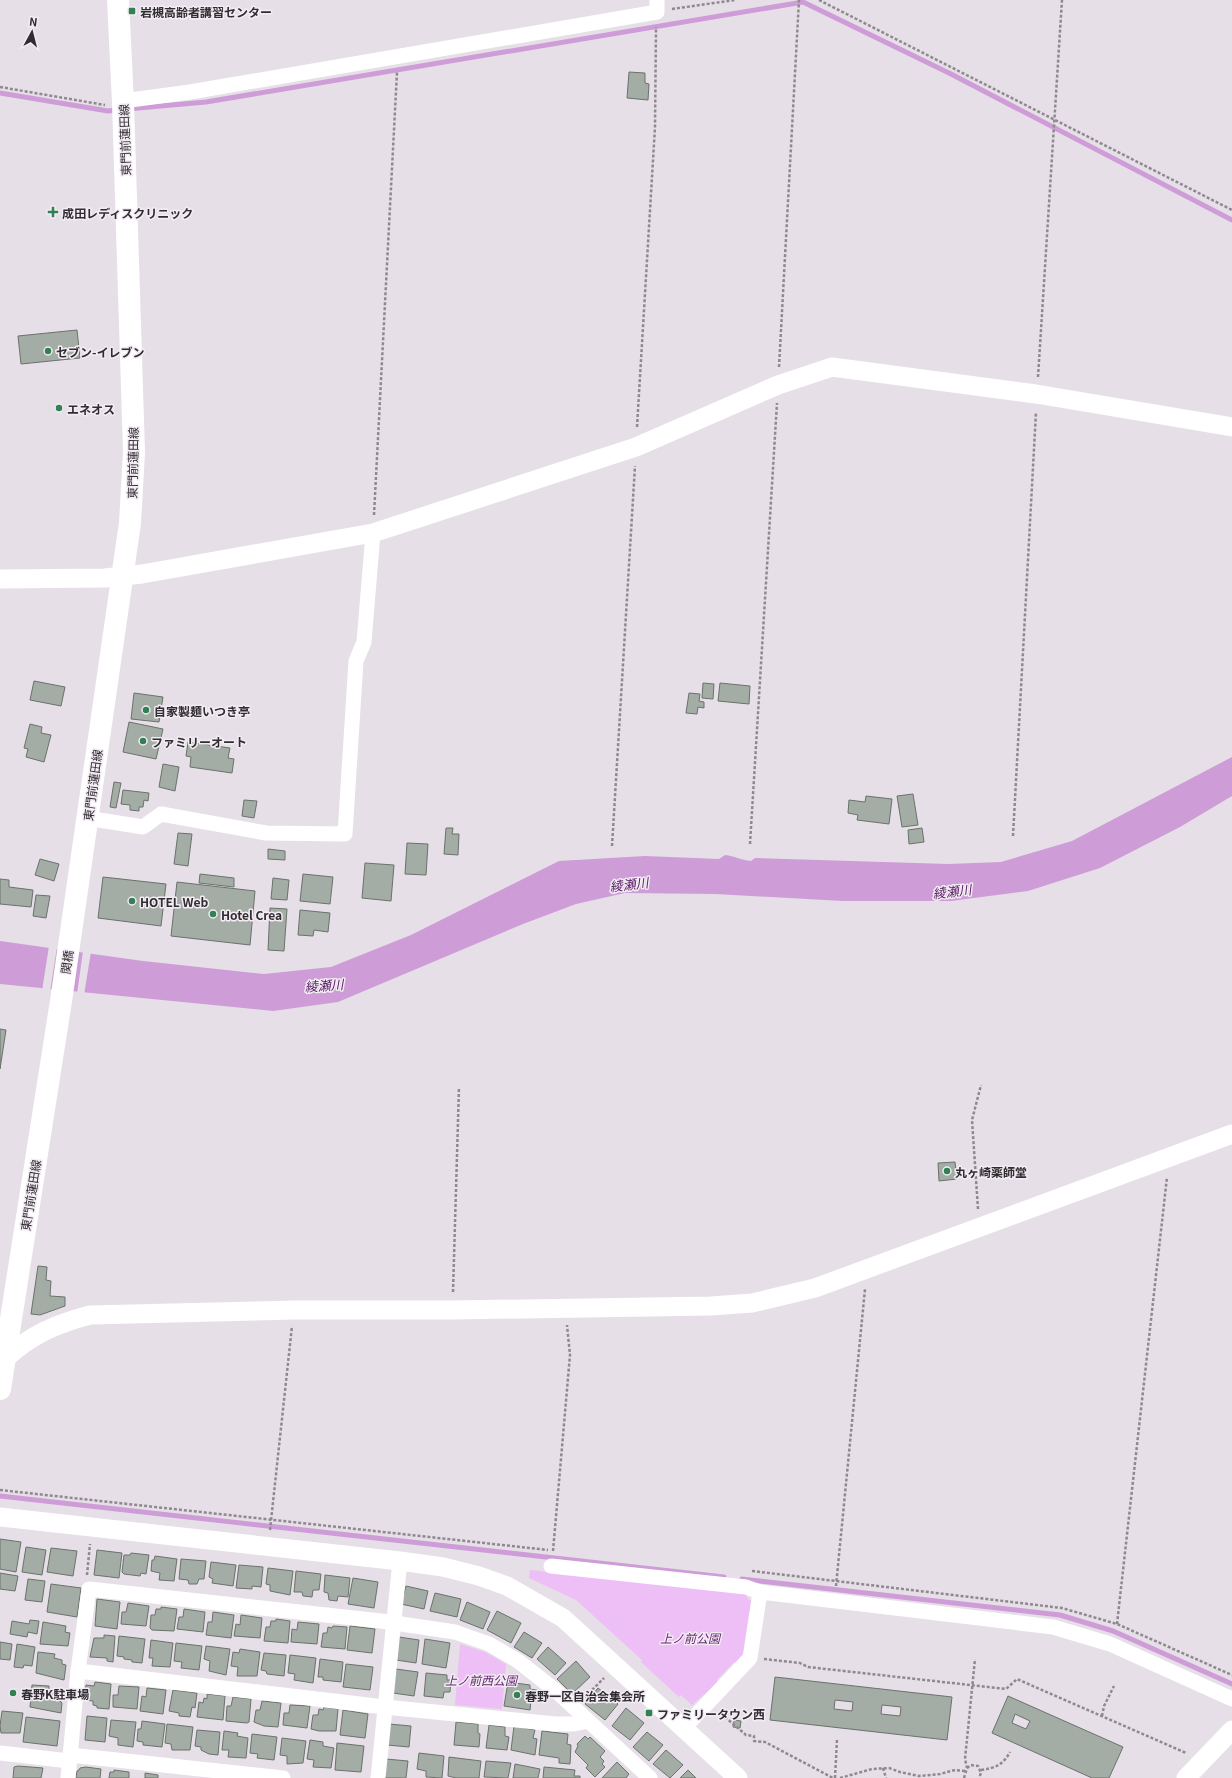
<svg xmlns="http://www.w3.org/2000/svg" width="1232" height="1778" font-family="Georgia,'Noto Sans JP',serif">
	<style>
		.green { fill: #eebef6 }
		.water { fill: #ce9cd7 }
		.pier { fill: #e6dfe7 }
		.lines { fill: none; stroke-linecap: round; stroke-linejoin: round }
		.stream { stroke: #ce9cd7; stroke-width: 5 }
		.building { fill: #a4aca6; stroke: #6a726c; fill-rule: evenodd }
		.path { stroke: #8f898f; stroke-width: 2.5; stroke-dasharray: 3 2; stroke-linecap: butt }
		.minor { stroke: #fff; stroke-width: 15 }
		.tertiary { stroke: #fff; stroke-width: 19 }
		.secondary { stroke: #fff; stroke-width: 22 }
		.poi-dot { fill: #318253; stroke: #f3ecf4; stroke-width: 1.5 }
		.labels { text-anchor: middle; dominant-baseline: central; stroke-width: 3; stroke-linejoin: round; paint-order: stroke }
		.poi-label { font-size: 12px; font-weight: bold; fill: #302d30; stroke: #f3ecf4; text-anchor: start }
		.street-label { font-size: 12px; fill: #302d30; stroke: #f3ecf4 }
		.park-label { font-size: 12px; font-style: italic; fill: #652a70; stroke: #f3ecf4 }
		.water-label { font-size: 13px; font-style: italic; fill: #571b61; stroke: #f3ecf4 }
	</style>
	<rect width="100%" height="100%" fill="#e6dfe7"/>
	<!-- green -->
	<g class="green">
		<polygon points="530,1570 744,1593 749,1600 752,1600 747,1652 736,1663 734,1662 717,1680 718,1682 692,1705 681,1695 679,1697 641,1662 642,1660 576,1600 529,1578"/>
		<polygon points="460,1644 485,1652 506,1664 502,1709 455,1705"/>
	</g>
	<!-- water -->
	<path class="water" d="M1232 757V796L1180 827 1100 868 1028 891 951 901H843L715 894 625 893 576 904 523 924 338 1002 273 1011 0 984V941L143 961 264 974 331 967 411 935 559 861 645 856 719 859 725 855C734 856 741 860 751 861L755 858 948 864 1001 862 1072 841Z"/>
	<!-- pier -->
	<g class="pier">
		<polygon points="49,946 57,947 50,992 42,991"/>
		<polygon points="83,951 91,952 84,995 77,994"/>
	</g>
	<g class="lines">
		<!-- stream -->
		<g class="stream">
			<polyline points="0,93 108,111 117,110"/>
			<polyline points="127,109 206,102 803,2 951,74 1232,220"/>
			<polyline points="0,1496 724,1577"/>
			<polyline points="742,1579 1060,1615 1113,1631 1232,1684"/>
		</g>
	</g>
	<!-- building -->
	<g class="building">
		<polygon points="629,72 645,73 645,83 649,84 648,100 627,98"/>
		<polygon points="77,330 80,358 21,364 18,336"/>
		<polygon points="34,681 65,687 61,706 30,700"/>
		<polygon points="703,683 714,684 713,699 702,698"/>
		<polygon points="720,683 750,686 749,704 718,701"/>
		<polygon points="134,693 163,697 159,722 131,719"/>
		<polygon points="689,693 700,694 699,701 704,702 704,708 698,707 697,714 686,713"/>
		<polygon points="129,722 163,729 156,759 123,752"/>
		<polygon points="30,724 42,727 41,733 51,735 44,762 26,757 28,749 24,748"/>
		<polygon points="188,742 230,748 228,758 234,759 232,773 190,767 191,757 186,756"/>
		<polygon points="163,764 179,767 175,791 159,787"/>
		<polygon points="114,782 121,783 116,808 110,807"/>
		<polygon points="123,790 149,793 148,801 144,800 143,807 139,807 139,811 130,810 130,805 121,804"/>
		<polygon points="913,794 918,825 902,827 897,796"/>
		<polygon points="866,796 892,799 889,824 857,820 858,815 848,813 849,800 865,802"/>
		<polygon points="244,800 257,801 254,818 242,816"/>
		<polygon points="446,828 453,828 452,834 459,834 458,855 444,854"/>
		<polygon points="922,828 924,842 909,844 908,830"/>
		<polygon points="178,833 192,834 188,866 174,864"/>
		<polygon points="407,843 428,844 426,875 405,874"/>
		<polygon points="268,849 285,851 285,860 268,859"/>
		<polygon points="40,859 59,864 54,881 35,875"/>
		<polygon points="365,863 394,865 391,901 362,898"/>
		<polygon points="200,874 234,878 234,887 199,883"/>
		<polygon points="303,874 333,877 330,904 300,901"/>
		<polygon points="103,877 166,884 161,926 98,918"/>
		<polygon points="273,878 289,880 287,900 271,899"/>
		<polygon points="0,879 9,880 9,887 33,890 31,907 0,904"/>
		<polygon points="177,882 255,891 250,945 171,936"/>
		<polygon points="36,895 50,896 46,918 33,916"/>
		<polygon points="270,908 287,909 284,951 268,950"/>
		<polygon points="300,910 330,913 328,932 314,930 313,936 298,935"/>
		<polygon points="0,1029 6,1030 0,1069"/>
		<polygon points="955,1162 957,1179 939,1181 938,1163"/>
		<polygon points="38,1266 47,1267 46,1280 51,1281 50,1296 65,1297 65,1306 40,1315 31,1314"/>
		<polygon points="0,1539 21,1542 16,1572 0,1569"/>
		<polygon points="26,1547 46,1550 42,1575 22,1572"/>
		<polygon points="51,1548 77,1551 73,1576 47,1572"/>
		<polygon points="97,1550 122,1553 119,1578 94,1575"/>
		<polygon points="131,1553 149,1555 146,1574 141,1573 140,1576 124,1574 122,1572 124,1555 130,1555"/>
		<polygon points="155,1556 177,1559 174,1581 159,1580 160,1573 151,1571 152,1560 154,1560"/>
		<polygon points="181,1559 206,1561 204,1579 199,1579 197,1584 189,1584 188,1580 179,1579"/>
		<polygon points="211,1562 236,1565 233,1586 212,1583 213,1579 209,1577"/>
		<polygon points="239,1565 263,1567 261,1587 252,1586 252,1589 236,1588"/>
		<polygon points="268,1568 293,1571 290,1595 270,1591 270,1585 266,1584"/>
		<polygon points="296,1571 321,1574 319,1590 313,1590 312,1597 303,1596 302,1592 294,1592"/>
		<polygon points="0,1573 18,1576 15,1591 0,1589"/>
		<polygon points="325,1575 350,1578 348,1597 338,1596 337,1601 329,1600 328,1593 324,1592"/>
		<polygon points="353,1578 378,1582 374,1608 348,1604"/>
		<polygon points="28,1579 45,1581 42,1602 25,1600"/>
		<polygon points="51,1584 81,1588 77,1617 47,1612"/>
		<polygon points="406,1586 428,1591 424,1609 401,1604"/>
		<polygon points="435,1593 461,1599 457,1617 430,1611"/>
		<polygon points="97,1599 120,1602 117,1629 95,1626"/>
		<polygon points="467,1602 490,1612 483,1629 460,1620"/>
		<polygon points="128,1603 149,1606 146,1626 121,1624 122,1612 126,1612"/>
		<polygon points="161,1607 177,1609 174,1631 152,1630 150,1628 151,1615 155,1615 156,1609 161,1609"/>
		<polygon points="184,1609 205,1612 203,1632 177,1629 179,1617 183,1617"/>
		<polygon points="497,1611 521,1623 511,1643 487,1630"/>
		<polygon points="213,1612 234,1615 231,1638 206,1635 208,1622 212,1622"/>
		<polygon points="241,1615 262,1618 260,1638 234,1636 236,1624 240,1625"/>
		<polygon points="276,1619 290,1621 288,1643 264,1641 266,1627 270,1627 271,1621 276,1621"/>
		<polygon points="30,1620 39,1621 37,1634 28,1632 27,1637 10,1634 12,1621 29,1624"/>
		<polygon points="43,1622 66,1626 65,1632 70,1633 68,1646 40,1644"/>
		<polygon points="298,1622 319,1624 317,1644 291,1642 292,1629 297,1630"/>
		<polygon points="333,1626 347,1627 345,1649 321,1647 323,1633 327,1633 328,1627 332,1628"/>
		<polygon points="350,1626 375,1629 372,1653 347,1650"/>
		<polygon points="524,1632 542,1643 532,1658 514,1647"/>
		<polygon points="104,1635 115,1636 113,1662 107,1661 107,1658 90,1657 94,1638 104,1638"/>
		<polygon points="119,1636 145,1639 142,1663 132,1662 132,1660 124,1659 124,1657 117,1656"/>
		<polygon points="399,1637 419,1640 416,1663 396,1660"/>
		<polygon points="425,1639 450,1643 446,1668 422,1664"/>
		<polygon points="151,1640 173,1643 170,1667 152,1666 153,1658 149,1658"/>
		<polygon points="0,1642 12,1644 10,1660 0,1659"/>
		<polygon points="176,1643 202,1646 199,1670 181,1668 182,1662 174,1661"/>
		<polygon points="17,1644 35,1647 32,1666 24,1665 23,1668 14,1667"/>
		<polygon points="206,1646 230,1649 226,1675 209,1671 210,1661 204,1659"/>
		<polygon points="548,1647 566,1663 555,1675 537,1659"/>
		<polygon points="240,1649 260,1652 257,1676 237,1676 238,1667 231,1666 233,1652 239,1653"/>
		<polygon points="38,1652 55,1654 54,1658 62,1660 62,1664 66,1665 64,1680 36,1673"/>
		<polygon points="264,1653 286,1655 284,1676 267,1674 266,1671 261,1670"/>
		<polygon points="290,1655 316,1658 313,1683 294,1680 295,1674 288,1673"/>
		<polygon points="320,1659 343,1662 341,1682 323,1680 323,1677 318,1677"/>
		<polygon points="576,1661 590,1677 572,1694 557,1679"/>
		<polygon points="346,1664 373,1667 370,1690 343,1687"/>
		<polygon points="396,1669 418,1672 414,1696 393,1693"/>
		<polygon points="426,1673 447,1675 447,1680 451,1680 450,1692 444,1692 443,1698 424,1696"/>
		<path d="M775 1677 952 1697 947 1740 770 1720ZM835 1700 853 1702 852 1711 834 1709ZM882 1705 901 1707 900 1716 881 1714Z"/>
		<polygon points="95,1682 111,1684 109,1709 97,1708 97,1706 93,1705 93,1701 84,1700 86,1685 94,1686"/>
		<polygon points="508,1682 530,1685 530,1689 541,1691 539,1702 531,1701 530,1710 504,1706"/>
		<polygon points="32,1685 49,1686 49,1690 55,1691 55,1696 60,1696 60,1701 62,1703 61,1713 30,1707"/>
		<polygon points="119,1686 139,1687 137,1709 113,1707 113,1695 118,1695"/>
		<polygon points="147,1688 166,1690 163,1714 140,1711 142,1696 146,1697"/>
		<polygon points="598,1688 618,1704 605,1720 585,1704"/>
		<polygon points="173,1690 197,1693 195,1708 192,1707 190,1717 179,1716 179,1713 169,1711"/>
		<polygon points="207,1694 225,1696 223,1720 197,1717 199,1702 203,1703 204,1698 207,1699"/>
		<path d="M1008 1696 1123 1747 1109 1778H1092L992 1733ZM1015 1714 1030 1721 1026 1729 1012 1723Z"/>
		<polygon points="233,1697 251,1699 249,1722 247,1723 226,1721 227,1706 231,1706"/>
		<polygon points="262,1701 281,1703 278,1727 264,1726 254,1722 256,1710 260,1710"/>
		<polygon points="290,1705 310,1706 307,1728 283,1725 284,1713 289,1713"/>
		<polygon points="324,1707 338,1709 336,1731 319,1731 311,1729 313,1715 318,1715 319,1709 323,1710"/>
		<polygon points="626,1708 644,1723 630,1740 612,1726"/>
		<polygon points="343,1710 368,1714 365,1738 340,1735"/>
		<polygon points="2,1711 23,1713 20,1733 1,1733 0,1726"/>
		<polygon points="87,1716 107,1718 105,1742 85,1740"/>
		<polygon points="26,1717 60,1721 57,1746 23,1742"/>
		<polygon points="111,1720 136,1722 133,1747 118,1745 118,1738 109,1736"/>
		<polygon points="734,1720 741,1721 740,1728 733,1727"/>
		<polygon points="142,1721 165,1724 162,1747 143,1745 143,1742 137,1741 138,1729 141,1729"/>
		<polygon points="456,1722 478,1724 478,1733 480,1734 479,1747 454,1745"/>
		<polygon points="167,1724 193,1727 190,1750 172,1750 171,1744 165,1743"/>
		<polygon points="389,1724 411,1726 409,1747 387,1745"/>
		<polygon points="489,1725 505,1727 505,1736 509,1737 507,1750 486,1748"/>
		<polygon points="514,1726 535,1730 533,1738 537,1739 535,1755 511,1750"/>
		<polygon points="197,1730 220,1732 218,1755 209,1754 201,1750 201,1747 195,1746"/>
		<polygon points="224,1731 238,1733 237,1736 248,1738 246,1758 228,1757 229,1750 222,1750"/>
		<polygon points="542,1731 568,1734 567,1744 571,1745 570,1764 559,1763 559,1758 539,1755"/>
		<polygon points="647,1732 663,1745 649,1761 633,1747"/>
		<polygon points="252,1734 277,1737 274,1760 257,1758 258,1754 250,1753"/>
		<polygon points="585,1736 588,1739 590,1737 605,1751 600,1757 604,1761 602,1764 605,1767 595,1777 586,1768 588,1765 575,1752 578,1746 577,1744"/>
		<polygon points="282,1738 306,1741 303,1763 287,1764 287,1756 280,1755"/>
		<polygon points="310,1740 323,1742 323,1746 334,1748 331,1768 313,1767 314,1760 307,1759"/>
		<polygon points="337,1743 364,1746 361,1772 335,1770"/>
		<polygon points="666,1750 683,1765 670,1778 653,1764"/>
		<polygon points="419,1753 444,1756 442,1778 426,1777 426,1771 417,1769"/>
		<polygon points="449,1757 481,1761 479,1778 456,1778 448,1776"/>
		<polygon points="386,1759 408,1761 406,1778 385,1778"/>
		<polygon points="486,1761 511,1763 508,1778 484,1777"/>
		<polygon points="617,1762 629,1774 626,1778 602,1778"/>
		<polygon points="515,1764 540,1769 538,1778 513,1778"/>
		<polygon points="18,1766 43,1768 41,1778 13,1778 14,1767"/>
		<polygon points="86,1767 101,1769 100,1778 76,1778 77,1771 79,1770 80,1768"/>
		<polygon points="544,1767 575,1770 574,1776 580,1776 580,1778 543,1778"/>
		<polygon points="114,1770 129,1772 129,1778 109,1778 110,1772 114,1772"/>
		<polygon points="688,1770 696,1778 680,1778"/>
		<polygon points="145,1773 158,1775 158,1778 145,1778"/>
	</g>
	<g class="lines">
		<!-- path -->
		<g class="path">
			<polyline points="819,0 1232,210"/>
			<polyline points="672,9 735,0"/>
			<polyline points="0,87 105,105"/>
			<polyline points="779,367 799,0"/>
			<polyline points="1038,377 1062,0"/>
			<polyline points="637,427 655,127 656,27"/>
			<polyline points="374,515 397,72"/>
			<polyline points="1013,836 1036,412"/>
			<polyline points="750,844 777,403"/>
			<polyline points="612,846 635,466"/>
			<polyline points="978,1209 972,1120 981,1085"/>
			<polyline points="453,1292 459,1087"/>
			<polyline points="0,1490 548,1550"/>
			<polyline points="270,1530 292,1326"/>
			<polyline points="553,1551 570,1355 567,1325"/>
			<polyline points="752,1571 1062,1608 1117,1624 1232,1675"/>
			<polyline points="87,1575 90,1544"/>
			<polyline points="836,1586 865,1289"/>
			<polyline points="1117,1624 1167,1177"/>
			<polyline points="764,1659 800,1663 808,1667 1006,1689 1017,1679 1186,1753"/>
			<polyline points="585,1697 604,1678"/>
			<polyline points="1102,1716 1104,1706 1114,1686"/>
			<polyline points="725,1717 746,1735 754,1736 754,1741 765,1742 833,1778"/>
			<polyline points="883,1768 886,1778"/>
			<polyline points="967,1768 971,1765 978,1766 981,1773 979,1778"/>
			<path d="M981 1770C995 1768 1003 1765 1010 1752"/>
			<polyline points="835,1778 837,1739"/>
			<polyline points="840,1778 872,1769 889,1768 900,1772 919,1776 940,1774 955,1770 966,1771"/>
			<polyline points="964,1778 967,1768 965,1759 975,1659"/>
		</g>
		<!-- minor -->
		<g class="minor">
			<polyline points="123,101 190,92 657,12 657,0"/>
			<polyline points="87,818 143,827 161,814 266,833 345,834 356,661 364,642 373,533"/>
			<polyline points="551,1566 746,1587 760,1592 1053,1627 1110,1644 1232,1699"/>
			<polyline points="78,1671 385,1707 555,1724 574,1724 588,1721"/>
			<polyline points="684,1728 750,1658 760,1592"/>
			<polyline points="0,1753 69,1761"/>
			<polyline points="70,1755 283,1778"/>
			<polyline points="68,1778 78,1671 89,1589 381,1621 455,1632 489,1644 518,1661 555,1690 650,1778"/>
			<polyline points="378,1778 400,1561"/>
		</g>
		<!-- tertiary -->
		<g class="tertiary">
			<polyline points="0,579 105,578 142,574 373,533 636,447 778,385 832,367 1036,394 1232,427"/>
			<path d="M5 1359C30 1335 56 1324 90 1315L294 1310H452L711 1306 752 1303 815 1288 1232 1134"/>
			<polyline points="0,1517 400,1561 443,1567 479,1576 507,1586 563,1618 738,1778"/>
			<polyline points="1186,1778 1232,1730"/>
		</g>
		<!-- secondary -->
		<polyline class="secondary" points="0,1389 61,1001 130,523 134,452 123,103 118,0"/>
	</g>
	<!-- markers -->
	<g class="poi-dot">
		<rect x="128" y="7" width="8" height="8" rx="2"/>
		<path d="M51 206h4v4h4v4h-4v4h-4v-4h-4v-4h4z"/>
		<circle cx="48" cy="351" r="4"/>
		<circle cx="59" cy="408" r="4"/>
		<circle cx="146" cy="710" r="4"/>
		<circle cx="143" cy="741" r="4"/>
		<circle cx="132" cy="901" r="4"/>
		<circle cx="213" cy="914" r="4"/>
		<circle cx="947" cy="1171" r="4"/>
		<circle cx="13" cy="1693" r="4"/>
		<circle cx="517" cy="1695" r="4"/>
		<rect x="645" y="1709" width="8" height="8" rx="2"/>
	</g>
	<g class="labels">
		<!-- poi labels -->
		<g class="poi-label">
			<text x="140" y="11">岩槻高齢者講習センター</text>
			<text x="62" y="212">成田レディスクリニック</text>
			<text x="56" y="351">セブン-イレブン</text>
			<text x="67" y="408">エネオス</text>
			<text x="154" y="710">自家製麺いつき亭</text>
			<text x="151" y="741">ファミリーオート</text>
			<text x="140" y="901">HOTEL Web</text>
			<text x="221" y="914">Hotel Crea</text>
			<text x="955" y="1171">丸ヶ崎薬師堂</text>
			<text x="21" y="1693">春野K駐車場</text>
			<text x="525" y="1695">春野一区自治会集会所</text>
			<text x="657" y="1713">ファミリータウン西</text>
		</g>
		<!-- street labels -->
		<g class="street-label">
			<text transform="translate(124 140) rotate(-92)">東門前蓮田線</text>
			<text transform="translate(132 463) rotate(-89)">東門前蓮田線</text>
			<text transform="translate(92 785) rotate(-82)">東門前蓮田線</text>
			<text transform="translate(66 962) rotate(-82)">関橋</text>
			<text transform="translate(30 1195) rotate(-81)">東門前蓮田線</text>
		</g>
		<!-- park labels -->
		<g class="park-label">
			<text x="690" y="1637">上ノ前公園</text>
			<text x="481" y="1679">上ノ前西公園</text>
		</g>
		<!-- water labels -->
		<g class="water-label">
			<text transform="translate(629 884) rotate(-7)">綾瀬川</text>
			<text transform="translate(952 891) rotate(-7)">綾瀬川</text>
			<text transform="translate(324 985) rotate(-4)">綾瀬川</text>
		</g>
	</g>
	<!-- north arrow -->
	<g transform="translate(32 32) rotate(7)" stroke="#f3ecf4" stroke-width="3" paint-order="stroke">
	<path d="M0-3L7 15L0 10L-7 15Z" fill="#302d30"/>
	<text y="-6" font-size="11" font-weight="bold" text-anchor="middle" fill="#302d30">N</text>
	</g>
</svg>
